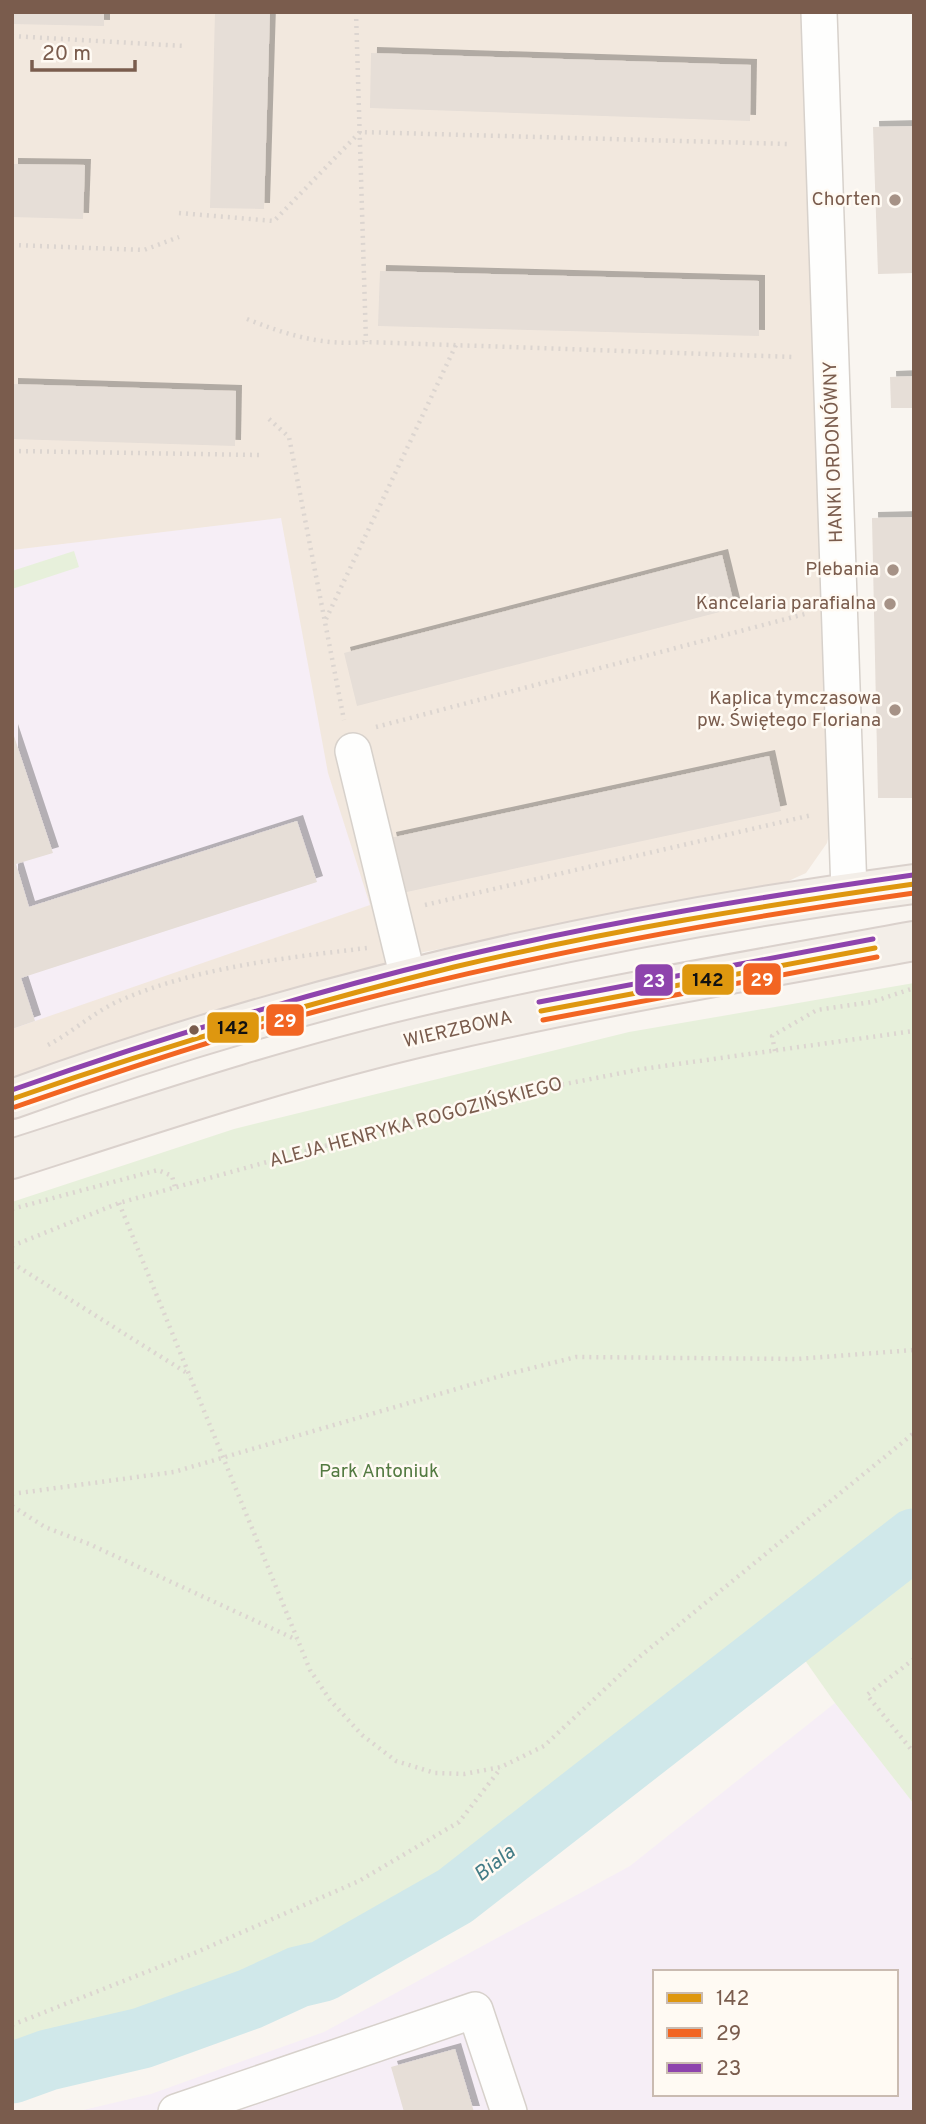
<svg xmlns="http://www.w3.org/2000/svg" width="926" height="2124" font-family="Overpass,sans-serif">
	<style>
		.residential { fill: #f2e8de }
		.education { fill: #f6eef6; fill-rule: evenodd }
		.green { fill: #e7f0db }
		.lines { fill: none; stroke-linecap: round; stroke-linejoin: round }
		.river { stroke: #d0e8ea; stroke-width: 61 }
		.building { fill: #e6ded7; filter: url(#shadow) }
		.minor-casing { stroke: #d7d1cb; stroke-width: 38 }
		.major-casing { stroke: #dad1cc; stroke-width: 42 }
		.path { stroke: #dcd5d0; stroke-width: 4.5; stroke-dasharray: 2 5; stroke-linecap: butt }
		.minor { stroke: #fefefd; stroke-width: 35 }
		.major { stroke: #f3eee8; stroke-width: 38 }
		.bus-1-casing { stroke: #fffaf3; stroke-width: 10 }
		.bus-2-casing { stroke: #fffaf3; stroke-width: 10 }
		.bus-3-casing { stroke: #fffaf3; stroke-width: 10 }
		.bus-1 { stroke: #de970f; stroke-width: 5 }
		.bus-2 { stroke: #f26522; stroke-width: 5 }
		.bus-3 { stroke: #8e44ad; stroke-width: 5 }
		.poi-dot { fill: #a69286; stroke: #fffaf3; stroke-width: 2.5 }
		.bus-dot { fill: #7a5c4d; stroke: #fffaf3; stroke-width: 2.5 }
		.labels { text-anchor: middle; dominant-baseline: central; stroke-width: 5; stroke-linejoin: round; paint-order: stroke }
		.poi-label { font-size: 19px; fill: #7a5c4d; stroke: #fffaf3; text-anchor: end }
		.street-label { font-size: 19px; fill: #7a5c4d; stroke: #fffaf3 }
		.park-label { font-size: 19px; fill: #537a41; stroke: #fffaf3 }
		.water-label { font-size: 21px; font-style: italic; fill: #437c86; stroke: #fffaf3 }
		.line-badge { stroke: #fffaf3; stroke-width: 2.5 }
		.badge-label { font-size: 19px; text-anchor: middle; font-weight: bold; fill: #fff }
		.pale-badge-label { font-size: 19px; text-anchor: middle; font-weight: bold; fill: #111 }
	</style>
	<defs>
		<filter id="shadow"><feDropShadow dx="6" dy="-6" stdDeviation="0" flood-color="#0004"/></filter>
	</defs>
	<rect width="100%" height="100%" fill="#f9f5f0"/>
	<!-- residential -->
	<polygon class="residential" points="12,12 808,12 832,821 827,843 806,873 784,883 424,952 61,1060 12,1079"/>
	<!-- education -->
	<g class="education">
		<polygon points="281,518 328,773 370,905 12,1029 12,550"/>
		<path d="M835 1703 914 1804V2112H75L151 2094 324 2032 630 1866ZM655 1972H896V2094H655Z"/>
	</g>
	<!-- green -->
	<g class="green">
		<polygon points="74,551 79,567 12,589 12,571"/>
		<polygon points="914,983 914,1534 705,1684 625,1746 494,1864 453,1894 322,1970 298,1974 251,1996 142,2034 41,2059 12,2070 12,1202 234,1129 629,1032"/>
		<polygon points="914,1558 914,1804 835,1703 790,1639"/>
	</g>
	<g class="lines">
		<!-- river -->
		<polyline class="river" points="12,2073 48,2060 142,2038 250,1999 298,1977 323,1971 455,1896 914,1539"/>
	</g>
	<!-- building -->
	<g class="building">
		<polygon points="12,12 104,12 104,26 12,24"/>
		<polygon points="215,12 270,12 264,209 210,208"/>
		<polygon points="371,53 751,65 750,121 370,108"/>
		<polygon points="914,126 914,273 878,274 873,127"/>
		<polygon points="12,164 85,165 83,219 12,217"/>
		<polygon points="380,271 759,281 759,336 378,326"/>
		<polygon points="914,376 914,408 891,408 890,377"/>
		<polygon points="12,384 236,391 235,446 12,439"/>
		<polygon points="914,517 914,798 878,798 872,518"/>
		<polygon points="722,555 735,608 357,706 344,653"/>
		<polygon points="12,730 53,853 16,864 29,907 297,821 317,882 21,978 35,1021 12,1029"/>
		<polygon points="769,756 781,811 402,893 390,838"/>
		<polygon points="455,2049 474,2112 404,2112 391,2067"/>
	</g>
	<g class="lines">
		<!-- minor casing -->
		<g class="minor-casing">
			<g id="minor">
				<polyline points="819,12 849,892"/>
				<polyline points="353,751 408,978"/>
				<polyline points="176,2112 475,2010 509,2112"/>
			</g>
		</g>
		<!-- major casing -->
		<g class="major-casing">
			<g id="major">
				<path d="M12 1099C303 993 607 924 914 884"/>
				<path d="M12 1159C152 1114 291 1067 434 1034 593 997 754 970 914 941"/>
			</g>
		</g>
		<!-- path -->
		<g class="path">
			<polyline points="356,12 366,342"/>
			<polyline points="12,36 184,46"/>
			<polyline points="179,213 274,221 360,132 788,144"/>
			<polyline points="12,245 144,250 179,237"/>
			<path d="M247 319C287 335 323 346 366 342L794 357"/>
			<polyline points="269,419 289,437 344,720"/>
			<polyline points="12,451 259,455"/>
			<polyline points="326,619 456,345"/>
			<polyline points="376,727 805,614"/>
			<polyline points="425,905 812,815"/>
			<path d="M48 1045C73 1032 95 1011 121 1000 198 967 285 958 367 948"/>
			<polyline points="775,1051 772,1036 817,1010 872,1002 914,988"/>
			<polyline points="119,1203 310,1670 330,1700 362,1735 396,1761 435,1773 464,1774 501,1767 544,1746 638,1658 914,1433"/>
			<polyline points="12,1209 158,1170 172,1176 175,1187"/>
			<polyline points="12,1246 119,1203 509,1095 642,1069 914,1031"/>
			<polyline points="12,1263 190,1375"/>
			<polyline points="12,1494 174,1472 504,1375 576,1357 797,1359 914,1350"/>
			<polyline points="12,1506 45,1527 89,1544 297,1640"/>
			<polyline points="914,1659 867,1695 914,1753"/>
			<polyline points="12,2025 197,1952 359,1881 459,1822 501,1768"/>
		</g>
		<!-- minor -->
		<use href="#minor" class="minor"/>
		<!-- major -->
		<use href="#major" class="major"/>
		<!-- bus-1 casing -->
		<g class="bus-1-casing">
			<g id="bus-1">
				<polyline points="541,1011 875,948"/>
				<path d="M12 1099C158 1048 305 1004 454 967 606 931 760 906 914 884"/>
			</g>
		</g>
		<!-- bus-2 casing -->
		<g class="bus-2-casing">
			<g id="bus-2">
				<polyline points="543,1020 877,957"/>
				<path d="M15 1107C125 1069 235 1032 348 1003 534 954 723 920 914 893"/>
			</g>
		</g>
		<!-- bus-3 casing -->
		<g class="bus-3-casing">
			<g id="bus-3">
				<polyline points="539,1002 873,939"/>
				<path d="M12 1090C158 1039 304 994 454 958 605 922 759 897 913 875"/>
			</g>
		</g>
		<!-- bus-1 -->
		<use href="#bus-1" class="bus-1"/>
		<!-- bus-2 -->
		<use href="#bus-2" class="bus-2"/>
		<!-- bus-3 -->
		<use href="#bus-3" class="bus-3"/>
	</g>
	<!-- markers -->
	<g class="poi-dot">
		<circle cx="895" cy="200" r="7"/>
		<circle cx="893" cy="570" r="7"/>
		<circle cx="890" cy="604" r="7"/>
		<circle cx="895" cy="710" r="7"/>
	</g>
	<circle class="bus-dot" cx="194" cy="1030" r="6"/>
	<g class="labels">
		<!-- poi labels -->
		<g class="poi-label">
			<text x="881" y="200">Chorten</text>
			<text x="879" y="570">Plebania</text>
			<text x="876" y="604">Kancelaria parafialna</text>
			<text x="881" y="699">Kaplica tymczasowa<tspan x="881" dy="22">pw. Świętego Floriana</tspan></text>
		</g>
		<!-- street labels -->
		<g class="street-label">
			<text transform="translate(834 452) rotate(-92)">HANKI ORDONÓWNY</text>
			<text transform="translate(458 1030) rotate(-13)">WIERZBOWA</text>
			<text transform="translate(416 1123) rotate(-15)">ALEJA HENRYKA ROGOZIŃSKIEGO</text>
		</g>
		<!-- park labels -->
		<g class="park-label">
			<text x="379" y="1472">Park Antoniuk</text>
		</g>
		<!-- water labels -->
		<g class="water-label">
			<text transform="translate(495 1864) rotate(-38)">Biala</text>
		</g>
	</g>
	<g class="line-badge">
		<rect x="742" y="962" width="40" height="34" rx="7" fill="#f26522"/>
		<rect x="681" y="963" width="54" height="33" rx="7" fill="#de970f"/>
		<rect x="634" y="963" width="40" height="34" rx="7" fill="#8e44ad"/>
		<rect x="265" y="1003" width="40" height="34" rx="7" fill="#f26522"/>
		<rect x="206" y="1011" width="54" height="33" rx="7" fill="#de970f"/>
	</g>
	<g class="badge-label">
		<text x="762" y="986">29</text>
		<text x="654" y="987">23</text>
		<text x="285" y="1027">29</text>
	</g>
	<g class="pale-badge-label">
		<text x="708" y="986">142</text>
		<text x="233" y="1034">142</text>
	</g>
	<!-- border -->
	<rect width="926" height="2124" fill="none" stroke="#7a5c4d" stroke-width="28"/>
	<!-- legend -->
	<rect x="653" y="1970" width="245" height="126" fill="#fffaf3" stroke="#cabbb1" stroke-width="2"/>
	<rect x="667" y="1993" width="35" height="10" fill="#de970f" stroke="#cabbb1" stroke-width="2"/>
	<text x="716" y="2005" font-size="21" fill="#7a5c4d">142</text>
	<rect x="667" y="2028" width="35" height="10" fill="#f26522" stroke="#cabbb1" stroke-width="2"/>
	<text x="716" y="2040" font-size="21" fill="#7a5c4d">29</text>
	<rect x="667" y="2063" width="35" height="10" fill="#8e44ad" stroke="#cabbb1" stroke-width="2"/>
	<text x="716" y="2075" font-size="21" fill="#7a5c4d">23</text>
	<!-- scale -->
	<path d="M32 60v10h103v-10" fill="none" stroke="#7a5c4d" stroke-width="3.5"/>
	<text x="42" y="60" font-size="21" fill="#7a5c4d" stroke="#fffaf3" stroke-width="5" paint-order="stroke">20 m</text>
</svg>
